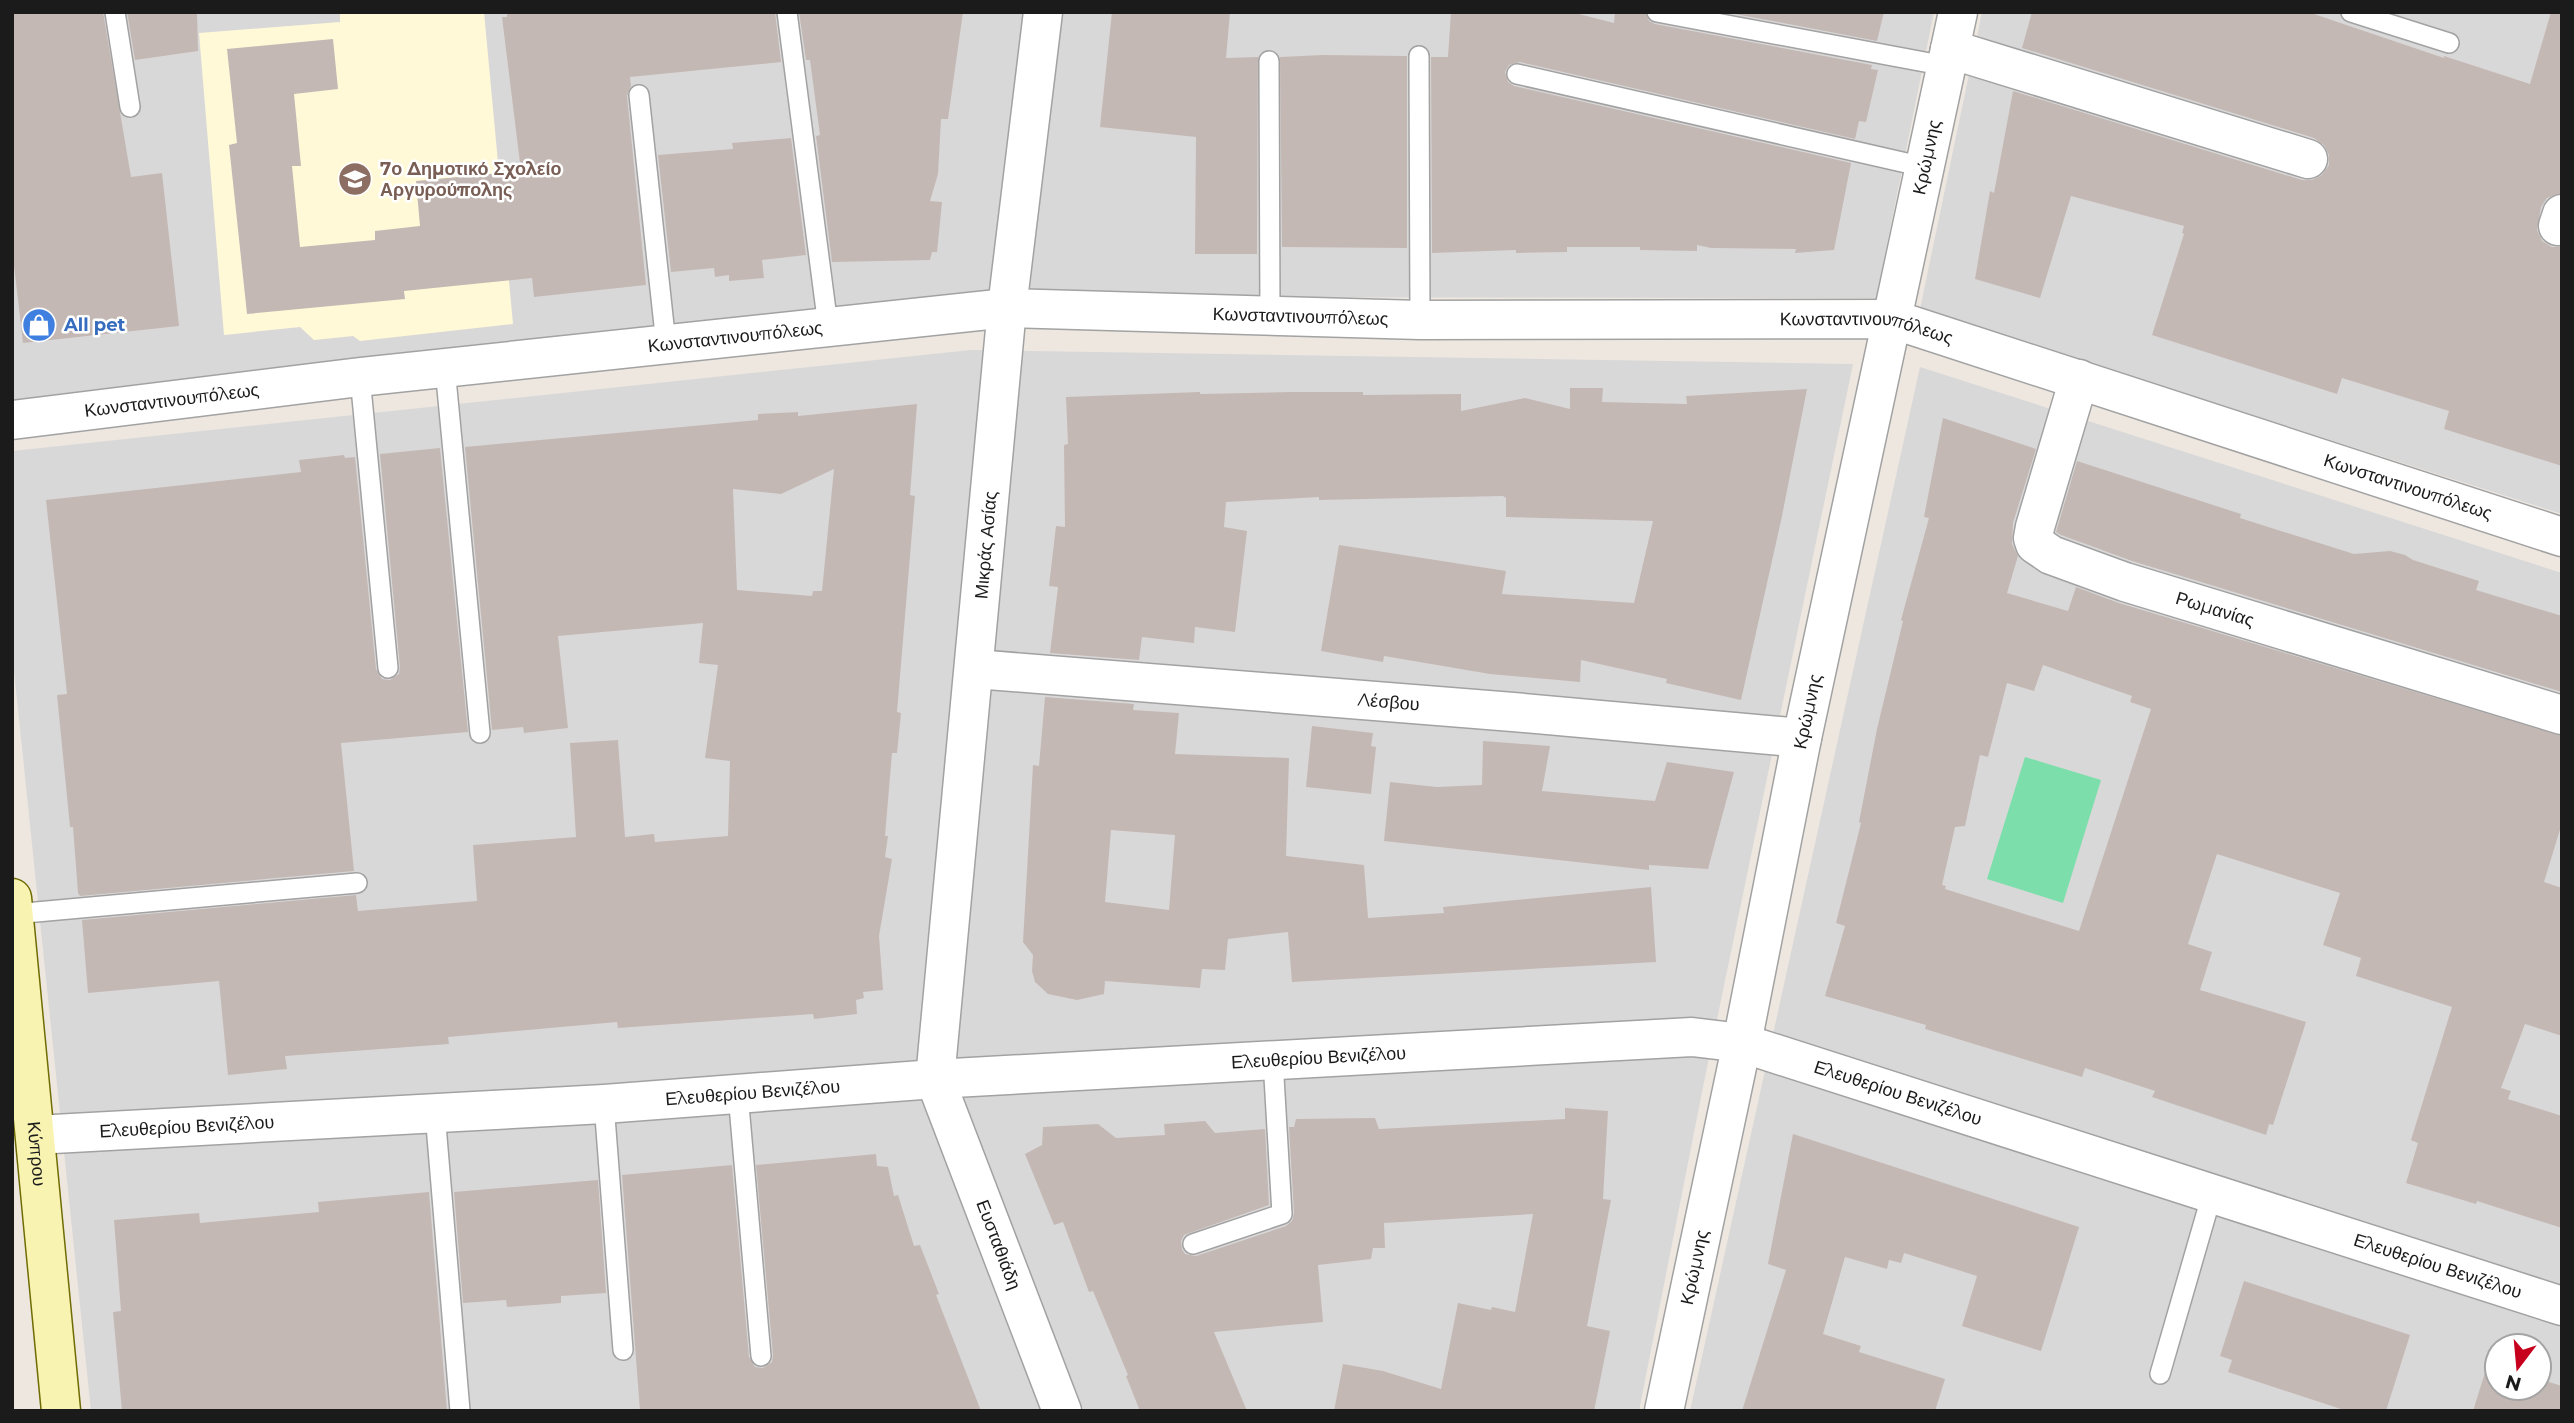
<svg xmlns="http://www.w3.org/2000/svg" width="2574" height="1423" font-family="Montserrat,sans-serif">
	<style>
		.residential { fill: #d9d8d8; fill-rule: evenodd }
		.education { fill: #fff9d7 }
		.pitch { fill: #7cdeaa }
		.building { fill: #c4b8b4; fill-rule: evenodd }
		.lines { fill: none; stroke-linecap: round; stroke-linejoin: round }
		.lane-casing { stroke: #a2a2a2; stroke-width: 22 }
		.street-casing { stroke: #a2a2a2; stroke-width: 41 }
		.secondary-casing { stroke: #706c04; stroke-width: 41 }
		.lane { stroke: #fff; stroke-width: 19 }
		.street { stroke: #fff; stroke-width: 38 }
		.secondary { stroke: #f9f3b1; stroke-width: 38 }
		.labels { text-anchor: middle; dominant-baseline: central; stroke-width: 5; stroke-linejoin: round; paint-order: stroke }
		.street-label { font-size: 18px; fill: #1b1b1b; stroke: #fff }
		.education-label { font-size: 18px; font-weight: bold; fill: #785e54; stroke: #fff; text-anchor: start }
		.shop-label { font-size: 18px; font-weight: bold; fill: #366cbe; stroke: #fff; text-anchor: start }
	</style>
	<rect width="100%" height="100%" fill="#ede7e0"/>
	<!-- residential -->
	<g class="residential">
		<polygon points="12,12 1934,12 1876,298 980,297 12,404"/>
		<polygon points="1982,12 2562,12 2562,514 1920,309"/>
		<polygon points="971,350 1853,364 1704,1082 1639,1411 91,1411 12,652 12,451"/>
		<path d="M1920 367 2562 573V1411H1690ZM2497 1346H2539V1388H2497Z"/>
	</g>
	<!-- education -->
	<polygon class="education" points="340,12 484,12 513,324 360,341 353,336 314,340 300,327 224,335 199,33 340,22"/>
	<!-- pitch -->
	<polygon class="pitch" points="2025,757 2101,780 2063,903 1987,879"/>
	<!-- building -->
	<g class="building">
		<polygon points="12,12 103,12 131,177 162,173 179,326 23,343 12,248"/>
		<polygon points="127,12 197,12 198,51 135,60"/>
		<polygon points="507,12 775,12 781,62 630,77 631,86 627,96 646,285 534,297 532,278 404,291 405,299 247,314 229,145 237,143 227,49 333,39 338,89 294,94 301,166 292,166 300,247 375,240 375,231 420,226 416,181 521,171 502,17 507,17"/>
		<polygon points="799,12 963,12 948,119 941,119 938,174 930,201 942,202 937,252 932,252 930,260 832,262 816,136 820,135 810,60 806,60"/>
		<polygon points="1112,12 1230,12 1226,58 1258,57 1257,254 1195,254 1196,137 1100,127"/>
		<polygon points="1451,12 1571,12 1614,23 1615,12 1645,12 1649,21 1655,24 1872,65 1871,69 1878,70 1866,122 1859,121 1855,139 1520,62 1509,65 1505,72 1508,82 1514,86 1851,163 1834,250 1795,253 1796,249 1711,248 1697,245 1697,251 1640,250 1640,247 1567,247 1567,252 1516,253 1516,250 1432,253 1431,57 1448,57"/>
		<polygon points="1725,12 1884,12 1877,41"/>
		<polygon points="2032,12 2308,12 2444,58 2444,56 2530,84 2551,12 2562,12 2562,193 2547,198 2541,207 2537,230 2542,241 2552,247 2562,247 2562,466 2444,429 2449,411 2342,378 2337,394 2152,335 2184,234 2182,233 2184,226 2071,196 2040,298 1975,279 1990,191 1994,193 2013,91 2302,180 2312,180 2322,175 2329,165 2329,155 2324,145 2314,138 2022,48"/>
		<polygon points="1323,55 1407,56 1407,248 1282,247 1280,57"/>
		<polygon points="791,138 806,255 762,260 764,278 729,281 729,275 715,277 714,268 671,272 658,155 733,149 732,143"/>
		<polygon points="1570,388 1603,388 1602,402 1687,404 1686,396 1807,389 1782,516 1741,700 1666,683 1667,679 1581,660 1580,682 1490,674 1384,656 1383,662 1321,651 1339,545 1506,571 1502,594 1634,603 1653,521 1506,517 1506,498 1503,496 1319,500 1319,497 1226,502 1224,527 1247,531 1235,632 1195,627 1194,643 1142,637 1139,660 1050,653 1058,587 1049,586 1056,526 1065,527 1064,445 1068,444 1066,397 1200,392 1200,394 1291,392 1363,392 1363,395 1461,394 1461,411 1525,398 1570,409"/>
		<path d="M917 404 910 495 915 496 897 712 901 713 897 753H892L885 836H888L885 857 892 859 879 936 883 990 863 992 864 998 856 1000 857 1014 814 1019 813 1014 618 1028 617 1022 448 1037 449 1044 285 1056 287 1069 228 1075 219 981 88 993 82 920 356 895 358 911 477 901 473 845 576 837 570 743 618 740 625 837 654 834 655 842 728 836 730 761 705 758 718 665 699 663 703 623 558 636 568 728 524 733 523 727 492 730 465 447 758 420V414L798 412V416ZM834 469 822 591H813L812 596 737 590 733 489 781 494Z"/>
		<path d="M1943 418 2036 449 2013 523 2012 544 2018 556 2007 593 2068 611 2076 587 2119 603 2562 736V823L2544 882 2562 888V1036L2525 1024 2501 1088 2511 1091 2508 1099 2562 1116V1228L2477 1201 2476 1204 2406 1183 2418 1143 2411 1140 2452 1007 2356 976 2361 958 2323 945 2340 893 2217 854 2188 944 2212 952 2200 990 2306 1022 2273 1125 2269 1124 2266 1135 2152 1097 2155 1091 2085 1068 2082 1077 1925 1029 1926 1025 1825 996 1845 926 1836 923 1861 823 1859 822 1877 729 1903 621 1901 620 1929 518 1924 517ZM2043 665 2132 696 2130 702 2151 709 2079 931 1945 889 1946 886 1942 885 1955 827 1965 826 1980 755 1988 757 2007 683 2034 691Z"/>
		<polygon points="440,448 468,732 341,743 354,871 80,896 78,893 73,827 70,827 57,695 67,694 46,500 301,472 299,460 344,455 345,458 355,457 376,669 382,679 390,680 399,674 400,667 380,454"/>
		<polygon points="2077,461 2241,514 2240,518 2354,554 2390,551 2405,555 2413,560 2479,581 2476,590 2562,616 2562,692 2132,561 2061,535 2056,532"/>
		<path d="M1045 697 1134 704 1133 710 1179 713 1175 754 1289 758 1286 856 1364 865 1368 918 1444 913 1443 907 1651 887 1656 962 1292 982 1288 932 1228 939 1225 970 1202 969 1200 988 1105 981 1104 994 1077 1000 1048 994 1035 982 1032 971 1033 955 1023 942 1033 765 1039 766ZM1111 830 1175 835 1169 910 1105 902Z"/>
		<polygon points="1312,726 1373,733 1371,746 1376,747 1371,794 1306,787"/>
		<polygon points="1483,741 1550,746 1542,791 1655,801 1667,762 1734,772 1708,869 1649,865 1649,870 1384,841 1390,782 1437,787 1482,785"/>
		<polygon points="1565,1108 1608,1111 1603,1199 1611,1200 1587,1326 1610,1331 1594,1411 1334,1411 1343,1364 1383,1371 1441,1389 1458,1303 1491,1310 1492,1307 1515,1312 1533,1214 1384,1223 1385,1248 1373,1248 1371,1259 1318,1265 1323,1322 1214,1332 1247,1411 1140,1411 1126,1376 1128,1375 1093,1291 1089,1292 1063,1222 1054,1225 1025,1154 1042,1145 1043,1127 1098,1124 1116,1138 1165,1135 1164,1124 1205,1121 1215,1133 1265,1129 1269,1205 1184,1235 1181,1241 1182,1249 1185,1254 1196,1256 1286,1226 1292,1221 1294,1213 1289,1127 1294,1127 1296,1119 1375,1118 1379,1129 1565,1119"/>
		<polygon points="1793,1134 2079,1227 2041,1351 1962,1326 1977,1276 1904,1253 1901,1263 1889,1260 1887,1269 1845,1257 1823,1334 1861,1346 1859,1352 1945,1379 1935,1411 1742,1411 1786,1270 1768,1264"/>
		<polygon points="876,1154 877,1166 888,1167 894,1196 898,1195 914,1246 920,1245 939,1294 936,1295 981,1411 640,1411 622,1175 732,1165 749,1357 755,1367 763,1368 772,1362 773,1355 756,1165"/>
		<polygon points="598,1180 606,1293 561,1296 561,1303 507,1307 506,1300 463,1303 454,1192"/>
		<polygon points="429,1192 447,1411 122,1411 113,1312 121,1311 114,1220 199,1213 200,1223 319,1212 318,1202"/>
		<polygon points="2244,1281 2410,1335 2386,1411 2347,1411 2228,1372 2232,1360 2220,1356"/>
		<polygon points="2488,1363 2497,1366 2497,1388 2539,1388 2539,1379 2562,1386 2562,1411 2473,1411"/>
	</g>
	<g class="lines">
		<!-- lane casing -->
		<g class="lane-casing">
			<g id="lane">
				<polyline points="115,12 130,107"/>
				<polyline points="787,12 828,326"/>
				<polyline points="1657,12 1946,66"/>
				<polyline points="2351,12 2449,43"/>
				<polyline points="1419,56 1420,320"/>
				<polyline points="1269,61 1270,317"/>
				<polyline points="1517,74 1924,167"/>
				<polyline points="639,95 666,344"/>
				<polyline points="445,368 480,733"/>
				<polyline points="360,377 388,668"/>
				<polyline points="14,914 357,883"/>
				<polyline points="738,1094 761,1356"/>
				<polyline points="604,1104 623,1350"/>
				<polyline points="435,1113 460,1411"/>
				<polyline points="1193,1244 1282,1214 1273,1060"/>
				<polyline points="2160,1374 2212,1194"/>
			</g>
		</g>
		<!-- street casing -->
		<g class="street-casing">
			<g id="street">
				<path id="s1" d="M1043 12 1007 308 935 1079 1062 1411"/>
				<polyline points="1950,49 2308,159"/>
				<polyline points="2558,226 2562,214"/>
				<path id="s2" d="M2079 379 2035 527 2033 538 2035 544 2051 555 2125 582 2562 715"/>
				<path id="s3" d="M12 420 360 377 1007 308 1420 320 1892 319 2562 537"/>
				<path id="s4" d="M975 669 1513 712 1802 738"/>
				<path id="s5" d="M35 1135 604 1104 935 1079 1692 1037 1742 1043 2562 1306"/>
				<path id="s6" d="M1664 1411 1742 1043 1802 738 1958 12"/>
			</g>
		</g>
		<!-- secondary casing -->
		<g class="secondary-casing">
			<g id="secondary">
				<path id="s7" d="M12 898 61 1411"/>
			</g>
		</g>
		<!-- lane -->
		<use href="#lane" class="lane"/>
		<!-- street -->
		<use href="#street" class="street"/>
		<!-- secondary -->
		<use href="#secondary" class="secondary"/>
	</g>
	<!-- icons -->
	<defs>
		<g id="school-disc" transform="scale(1.75)"><circle r="9.5" fill="#8d6e63" stroke="#fff"/><path d="M0-5L7-2L0 1L-7-2ZM-4 1L0 2.5L4 1V4Q0 6-4 4Z" fill="#fff"/></g>
		<g id="shop-disc" transform="scale(1.75)"><circle r="9.5" fill="#3f7fe0" stroke="#fff"/><path d="M-5-2.5h2.3a2.7 3.5 0 0 1 5.4 0H5L5.5 6h-11ZM-1.5-2.5h3a1.5 2.3 0 0 0-3 0Z" fill="#fff"/></g>
	</defs>
	<g fill-rule="evenodd">
		<use href="#school-disc" x="355" y="179"/>
		<use href="#shop-disc" x="39" y="325"/>
	</g>
	<g class="labels">
		<!-- street labels -->
		<g class="street-label">
			<text stroke="none"><textPath href="#s6" startOffset="1281">Κρώμνης</textPath></text>
			<text stroke="none"><textPath href="#s3" startOffset="1295">Κωνσταντινουπόλεως</textPath></text>
			<text stroke="none"><textPath href="#s3" startOffset="1862">Κωνσταντινουπόλεως</textPath></text>
			<text stroke="none"><textPath href="#s3" startOffset="728">Κωνσταντινουπόλεως</textPath></text>
			<text stroke="none"><textPath href="#s3" startOffset="161">Κωνσταντινουπόλεως</textPath></text>
			<text stroke="none"><textPath href="#s3" startOffset="2429">Κωνσταντινουπόλεως</textPath></text>
			<text transform="translate(986 545) rotate(-85)">Μικράς Ασίας</text>
			<text stroke="none"><textPath href="#s2" startOffset="364">Ρωμανίας</textPath></text>
			<text stroke="none"><textPath href="#s4" startOffset="415">Λέσβου</textPath></text>
			<text stroke="none"><textPath href="#s6" startOffset="714">Κρώμνης</textPath></text>
			<text stroke="none"><textPath href="#s5" startOffset="1286">Ελευθερίου Βενιζέλου</textPath></text>
			<text stroke="none"><textPath href="#s5" startOffset="719">Ελευθερίου Βενιζέλου</textPath></text>
			<text stroke="none"><textPath href="#s5" startOffset="1874">Ελευθερίου Βενιζέλου</textPath></text>
			<text stroke="none"><textPath href="#s5" startOffset="152">Ελευθερίου Βενιζέλου</textPath></text>
			<text stroke="none"><textPath href="#s7" startOffset="257">Κύπρου</textPath></text>
			<text stroke="none"><textPath href="#s1" startOffset="1250">Ευσταθιάδη</textPath></text>
			<text stroke="none"><textPath href="#s6" startOffset="147">Κρώμνης</textPath></text>
			<text stroke="none"><textPath href="#s5" startOffset="2441">Ελευθερίου Βενιζέλου</textPath></text>
		</g>
		<!-- education labels -->
		<g class="education-label">
			<text x="380" y="169">7ο Δημοτικό Σχολείο<tspan x="380" dy="21">Αργυρούπολης</tspan></text>
		</g>
		<!-- shop labels -->
		<g class="shop-label">
			<text x="64" y="325">All pet</text>
		</g>
	</g>
	<!-- border -->
	<rect width="2574" height="1423" fill="none" stroke="#1b1b1b" stroke-width="28"/>
	<!-- north arrow -->
	<g transform="translate(2518 1367) rotate(196)"><circle r="33" fill="#ffffff" stroke="#a4a4a4" stroke-width="2"/>
	<path d="M0-5L12 26L0 18L-12 26Z" fill="#c6001d"/>
	<text y="-10" font-size="19" font-weight="bold" text-anchor="middle" fill="#1b1b1b">N</text>
	</g>
</svg>
